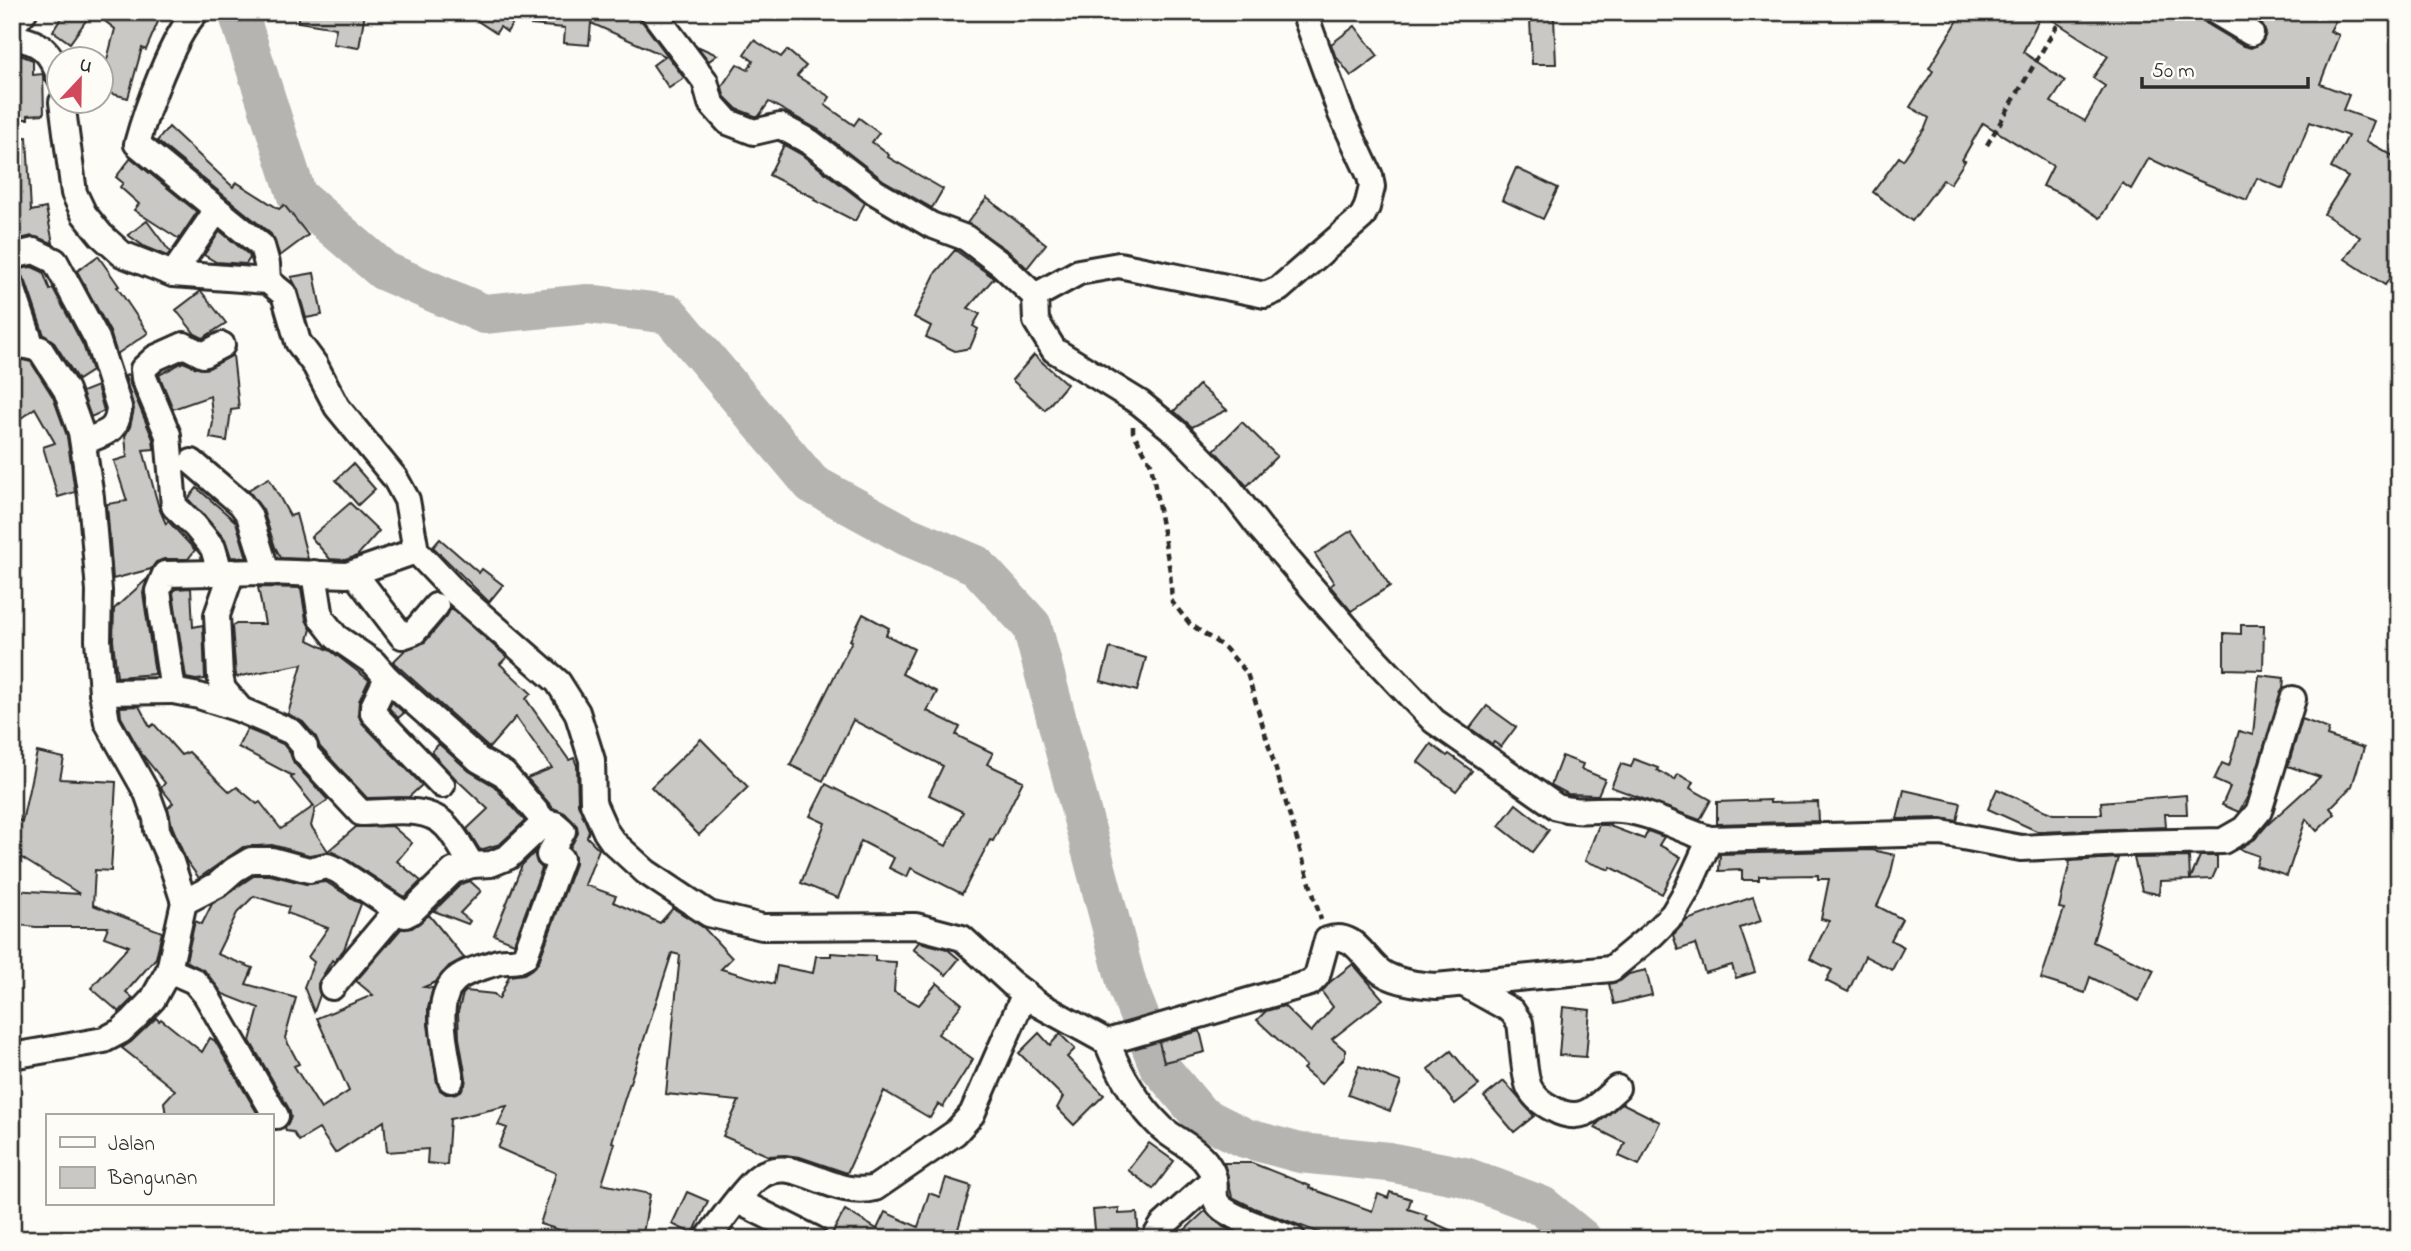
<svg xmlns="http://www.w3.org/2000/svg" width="2411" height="1251" font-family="'Indie Flower',sans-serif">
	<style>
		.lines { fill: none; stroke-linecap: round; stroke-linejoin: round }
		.river { stroke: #b5b4b1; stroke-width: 40 }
		.building { fill: #c9c8c4; stroke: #2b2b2b; stroke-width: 2; fill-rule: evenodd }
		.minor-casing { stroke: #2b2b2b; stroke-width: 30 }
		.path { stroke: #2b2b2b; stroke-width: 4.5; stroke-dasharray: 7 5; stroke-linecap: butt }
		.minor { stroke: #fdfcf7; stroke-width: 24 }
	</style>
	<rect width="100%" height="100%" fill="#fdfcf7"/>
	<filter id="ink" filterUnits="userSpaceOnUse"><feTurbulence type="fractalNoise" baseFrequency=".0143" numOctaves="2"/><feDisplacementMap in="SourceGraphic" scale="14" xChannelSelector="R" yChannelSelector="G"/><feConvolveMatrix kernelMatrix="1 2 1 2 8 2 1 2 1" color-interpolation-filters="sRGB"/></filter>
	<g filter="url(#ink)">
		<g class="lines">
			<!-- river -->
			<polyline class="river" points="238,12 297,196 384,271 484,314 588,304 669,314 812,484 907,536 976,565 1032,626 1127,985 1159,1066 1201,1116 1245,1138 1300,1153 1389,1162 1465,1177 1542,1206 1582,1239"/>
		</g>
		<!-- building -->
		<g class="building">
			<polygon points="65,12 92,12 70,43 53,31"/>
			<polygon points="93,12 149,12 160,17 146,50 142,48 128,98 102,91 102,79 115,29"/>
			<polygon points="298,12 365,12 359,48 333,44 336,28 298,22"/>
			<polygon points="464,12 520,12 507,32 500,27 496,33"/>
			<polygon points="532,12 624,12 641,20 684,78 669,88 653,65 665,56 591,23 589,45 564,43 565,28 531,25"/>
			<path d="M1963 12H2201L2203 20 2208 25 2243 46 2251 48 2263 41 2266 33 2259 21 2245 12H2340L2330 31 2339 35 2320 84 2349 95 2343 110 2374 121 2366 141 2399 159V264L2385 285 2345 259 2360 237 2324 214 2348 177 2331 168 2348 136 2310 122 2283 189 2257 178 2247 200 2184 175 2149 158 2131 189 2122 183 2100 218 2068 197 2043 186 2053 166 1983 123 1962 160 1965 161 1950 184 1943 180 1912 221 1873 192 1899 157 1903 160 1925 128 1929 118 1910 107 1933 71 1929 68ZM2042 13 2108 56 2093 78 2105 86 2085 121 2051 102 2065 81 2023 52Z"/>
			<polygon points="1554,18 1556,64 1532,64 1530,19"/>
			<polygon points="1355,26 1378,56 1351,76 1335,55 1331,44"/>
			<polygon points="754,40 781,57 787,50 806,66 797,76 830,97 825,105 854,125 859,118 879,133 872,142 889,155 888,157 943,189 932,208 883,180 819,130 769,102 759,116 755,116 737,109 724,96 722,86 737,64 748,70 753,61 744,54"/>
			<polygon points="697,46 717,55 709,61"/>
			<polygon points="12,52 33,60 33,75 43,74 44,114 28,115 28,119 18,119 16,69 12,69"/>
			<polygon points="169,127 233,187 236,182 279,209 284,205 308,235 280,256 271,234 157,141"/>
			<polygon points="27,137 31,211 46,208 53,243 32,236 12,241 12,138"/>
			<polygon points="784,145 802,155 865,203 855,221 814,200 815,198 769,175"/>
			<polygon points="131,158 197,212 179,239 134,210 139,204 120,187 123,183 116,177"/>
			<polygon points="1516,168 1558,188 1543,219 1502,200"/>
			<polygon points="987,198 1046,244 1027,268 1011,253 967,223"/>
			<polygon points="147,221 170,252 167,256 145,247 128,235"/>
			<polygon points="220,231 249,255 250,258 246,264 216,262 204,255"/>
			<polygon points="955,250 994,278 968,308 980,314 973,326 978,329 970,348 955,351 926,337 931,326 914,317 936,272"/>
			<polygon points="98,256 119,286 117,287 148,333 117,354 110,332 77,271"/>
			<polygon points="32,267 43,272 50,290 53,288 83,345 92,371 78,380 53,341 44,335 26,282 21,275 12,273 12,270"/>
			<polygon points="314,273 322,315 306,318 298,290 291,277"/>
			<polygon points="201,291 226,323 203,338 195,334 176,310"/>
			<polygon points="233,355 239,409 231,410 227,441 210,438 213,422 210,396 173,409 159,375 183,362 197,368 209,368"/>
			<polygon points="1034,355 1067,384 1045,410 1012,380"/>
			<polygon points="23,360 31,362 53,397 67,436 75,492 58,497 43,447 55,443 35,408 20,419 12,409 12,362"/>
			<polygon points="129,374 130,384 153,439 154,449 143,450 159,508 166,524 168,521 195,550 188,559 164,559 156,562 151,569 113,579 107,504 127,501 114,461 127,457 125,436 130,427 134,409 125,376"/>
			<polygon points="1199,385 1227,410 1192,427 1174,411"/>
			<polygon points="97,386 104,411 91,417 82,392"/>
			<polygon points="1242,422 1277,456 1247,486 1214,450"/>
			<polygon points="353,464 375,489 358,505 336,480"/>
			<polygon points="269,478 290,516 296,514 308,559 281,558 275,547 263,510 248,490"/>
			<polygon points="197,488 236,522 247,558 231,557 225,539 188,499"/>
			<polygon points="350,503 379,531 357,556 345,560 330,559 311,537"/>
			<polygon points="1352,530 1390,586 1351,611 1330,586 1334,583 1315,554"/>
			<polygon points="440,539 479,573 482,569 503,585 489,602 433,547"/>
			<polygon points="147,579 143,593 155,674 117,677 113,640 114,609"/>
			<polygon points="258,587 301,588 306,620 311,629 308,640 331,651 369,680 359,701 358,714 362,723 422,785 409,797 367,798 320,747 316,737 303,722 288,714 302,664 236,677 232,626 236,624 265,624"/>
			<polygon points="191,588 193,627 203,625 205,679 196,680 186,678 173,593 175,589"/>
			<polygon points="451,608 507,657 500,664 531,693 526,699 569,760 574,758 577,766 578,804 589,830 587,837 599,849 585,885 616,896 613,902 660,923 673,908 704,928 732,958 721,969 774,984 777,966 813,973 816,956 831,956 831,953 875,956 875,961 896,962 894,992 919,1005 937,983 962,1004 938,1034 973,1059 943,1107 938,1104 930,1118 884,1091 847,1173 800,1157 785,1155 769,1156 723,1136 739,1101 666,1094 680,955 672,953 622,1107 612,1142 615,1143 602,1184 650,1194 642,1239 627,1239 584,1231 582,1237 540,1224 556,1173 498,1148 507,1128 498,1125 507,1106 450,1119 447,1165 427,1163 428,1149 387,1152 384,1121 335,1153 319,1129 299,1141 293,1132 286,1131 285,1127 291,1117 289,1109 250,1041 259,1008 223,994 205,971 186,961 195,921 202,924 212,904 255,875 270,875 306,884 326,882 361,904 344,949 334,962 332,960 318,984 320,995 314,1012 304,987 314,962 308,957 328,928 287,913 289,907 254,896 237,913 217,954 253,968 246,984 296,998 285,1038 299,1064 294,1066 321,1109 349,1091 317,1018 373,995 356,981 401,929 412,928 429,915 464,958 449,966 436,982 424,987 433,988 428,1008 428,1025 437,1083 440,1090 446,1094 454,1094 461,1091 465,1085 466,1078 459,1038 458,1012 463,994 466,991 494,994 499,999 509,976 524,974 535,967 539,961 575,864 575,856 570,848 578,833 577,826 565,813 553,808 527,778 552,768 516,717 489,748 393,662 405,650 425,642 447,616"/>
			<polygon points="863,614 889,628 886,635 914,649 902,674 937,692 927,711 960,727 956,735 993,753 987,764 1023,781 993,841 990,840 962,894 911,868 907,877 889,868 894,858 861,841 838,898 801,883 825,823 810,816 826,784 946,846 963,812 929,795 943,766 853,720 823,781 790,765 852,641 850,640"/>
			<polygon points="2241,625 2264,625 2263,670 2224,669 2224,633 2241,634"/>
			<polygon points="1110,648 1146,658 1137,691 1101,681"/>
			<polygon points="2259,675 2284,678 2283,689 2248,796 2239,812 2222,805 2230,787 2214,780 2222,763 2229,766 2239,731 2253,735"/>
			<polygon points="392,702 404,713 398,718 389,708"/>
			<polygon points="139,706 150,727 154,724 181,755 189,752 230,792 237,787 257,804 260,802 281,829 314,806 291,778 293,776 238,747 247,729 283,744 290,753 294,763 328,800 315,809 311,826 328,851 356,827 392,826 412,843 397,861 421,881 405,897 345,858 333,852 309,855 272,845 243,847 199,878 186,860 172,826 168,808 173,803 161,788 165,783 141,753 121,717 120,707"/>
			<polygon points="1487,706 1516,727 1501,747 1494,742 1492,744 1470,728"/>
			<polygon points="2302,719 2329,729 2327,736 2364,748 2352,786 2330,808 2335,814 2317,831 2306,819 2287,876 2256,866 2259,856 2239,849 2255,839 2267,825 2320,777 2288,766"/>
			<polygon points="701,739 748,787 699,835 651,787"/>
			<polygon points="439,744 469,771 494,786 525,821 500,844 480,850 467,829 488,809 455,778 431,752"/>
			<polygon points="1431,744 1447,756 1449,754 1472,771 1456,791 1418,762"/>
			<polygon points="37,752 64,758 60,779 116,782 111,871 95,870 93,905 162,932 156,958 126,992 133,998 119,1012 91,988 129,946 104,937 108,927 36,927 12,924 12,890 80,894 12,852 12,816 22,822"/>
			<polygon points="1562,756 1583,764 1581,769 1605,779 1598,795 1568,794 1551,785"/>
			<polygon points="1634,759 1658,768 1657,770 1675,780 1678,774 1693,782 1690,788 1711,800 1700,820 1611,787 1621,764 1631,767"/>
			<polygon points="1997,789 2053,814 2102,814 2101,802 2186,795 2187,814 2165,814 2166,827 2039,832 1988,809"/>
			<polygon points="1904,790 1961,803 1957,821 1942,818 1897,819"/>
			<polygon points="1770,800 1770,803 1818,802 1819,821 1717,824 1717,802"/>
			<polygon points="1516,804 1549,830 1532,852 1499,826"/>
			<polygon points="1599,825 1607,825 1644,839 1648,831 1664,837 1659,845 1681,857 1662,894 1611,867 1610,870 1585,861"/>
			<polygon points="1872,850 1895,855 1890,877 1877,906 1902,919 1891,940 1904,947 1892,970 1865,956 1848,992 1826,981 1832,970 1810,959 1829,921 1821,919 1829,879 1818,879 1818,875 1759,876 1759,880 1742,880 1742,870 1719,871 1720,854"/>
			<polygon points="535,852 537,863 542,868 514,943 494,935 522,865"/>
			<polygon points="2200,856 2217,856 2217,868 2212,879 2190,880"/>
			<polygon points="2189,857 2190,880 2160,881 2159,894 2142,891 2134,858"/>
			<polygon points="2118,858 2093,942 2154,970 2139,1001 2090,977 2085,993 2041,979 2064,909 2059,908 2070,861"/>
			<polygon points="470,881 481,891 460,913 470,921 468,924 434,911 461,884"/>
			<polygon points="1753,897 1761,921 1740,928 1755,972 1736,978 1732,965 1705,973 1695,944 1678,950 1673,935 1687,920"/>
			<polygon points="919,942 947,949 959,959 946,975 913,949"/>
			<polygon points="1353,964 1383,999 1332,1039 1345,1050 1345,1057 1321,1084 1303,1069 1306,1066 1257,1020 1266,1011 1284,1006 1311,1032 1333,1007 1322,992 1330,982"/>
			<polygon points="1646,970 1652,995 1614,1004 1609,984 1620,981 1629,974"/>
			<polygon points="1563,1007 1590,1010 1586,1057 1559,1055"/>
			<polygon points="156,1018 159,1021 161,1019 202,1052 210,1038 215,1041 259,1116 166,1116 164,1102 175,1090 122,1048 131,1042"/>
			<polygon points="1200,1031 1205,1052 1164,1062 1159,1042"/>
			<polygon points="1039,1033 1050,1045 1060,1034 1075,1049 1067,1057 1104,1095 1074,1125 1057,1108 1063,1097 1019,1053"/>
			<polygon points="1451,1051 1479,1085 1455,1104 1428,1069"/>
			<polygon points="1359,1066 1401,1082 1390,1111 1348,1095"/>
			<polygon points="1504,1081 1534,1116 1514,1132 1484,1097"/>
			<polygon points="1622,1103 1660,1122 1639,1165 1619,1156 1625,1143 1595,1128 1598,1123"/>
			<polygon points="1149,1143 1174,1161 1153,1189 1128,1170"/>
			<polygon points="1224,1163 1252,1163 1310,1186 1309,1188 1372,1211 1378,1194 1388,1198 1390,1192 1411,1199 1408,1209 1427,1215 1425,1219 1470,1239 1336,1239 1254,1208 1232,1197"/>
			<polygon points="946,1178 971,1186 955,1239 829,1239 845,1210 877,1229 885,1212 918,1227 929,1193 940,1197"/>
			<polygon points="687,1192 708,1201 693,1234 672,1224"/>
			<polygon points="1119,1208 1119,1214 1137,1213 1139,1239 1096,1239 1093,1210"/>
			<polygon points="1205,1211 1223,1227 1250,1239 1175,1239"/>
		</g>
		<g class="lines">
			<!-- minor casing -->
			<g class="minor-casing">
				<g id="minor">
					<path d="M196 12C173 36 146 110 137 144L262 246 267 264 268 281"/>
					<polyline points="653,12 705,81 711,103 728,122 754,132 780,126 810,142 875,192 931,225 966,238 1002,265 1035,296"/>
					<polyline points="2216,12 2251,33"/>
					<polyline points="12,26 24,12"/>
					<path d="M12 37C41 42 50 50 60 78"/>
					<path d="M62 102 74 193 84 214 101 235 122 254 173 274 268 281 284 294 298 342 315 365 337 407 395 478 407 500 416 551 457 594 558 682 577 712 592 760 593 803 606 832 613 842 646 872 709 914 762 927 916 926 962 938 1011 983 1038 1004 1107 1042 1310 983 1317 976 1327 940C1357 929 1365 965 1386 975 1402 983 1419 985 1436 986L1611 969 1652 935 1673 914 1687 890 1710 839C1681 830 1652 813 1621 810 1598 808 1581 814 1557 807L1434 721 1358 641 1261 529 1222 479 1177 433 1140 403 1054 350 1036 321 1035 296 1079 272 1119 265 1265 295 1279 289 1362 217 1367 207 1372 187 1370 176 1341 114 1304 12"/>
					<path d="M12 256 34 251 55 261 97 339 119 407C118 433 104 433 83 442"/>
					<polyline points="173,274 217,210"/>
					<polyline points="12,287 32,347"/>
					<polyline points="12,348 22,345 40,349 66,390 81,432 91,497 99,591 98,640 102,692 107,722 147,793 156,818 157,830 171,862 184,902 169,970 153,999 133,1020 121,1031 104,1040 12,1056"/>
					<polyline points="192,462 241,504 249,515 267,572"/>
					<polyline points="220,572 213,548 195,526 174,506 168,435 144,378 143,369 155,358 184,345 203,355 222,345"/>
					<path d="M232 572 217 615 220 676 223 689 241 710 292 732 305 747V753L361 813C387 813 427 804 447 827 457 838 464 853 472 865"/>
					<polyline points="314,573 321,618 336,637 374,663 387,678 479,760 504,774 545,822"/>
					<polyline points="354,573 402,636 414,632 436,606"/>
					<polyline points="387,678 373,707 373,713 442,785"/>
					<polyline points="173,691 199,696 239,709"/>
					<polyline points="102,692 173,691 158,591 165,574 267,572 347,575 416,551"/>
					<polyline points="1710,839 1942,833 2021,848 2127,843 2223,841 2244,829 2259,811 2293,699"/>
					<path d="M184 902 217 885 234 870 251 860H272L309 870 327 866 337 870 405 915 411 912 453 871 472 865 491 864 508 857 545 822 555 824 563 831 549 855 561 859 525 956C517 964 505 959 495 963 484 967 469 970 459 977 430 996 447 1051 451 1080"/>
					<polyline points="169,970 194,981 206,995 276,1116"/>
					<path d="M1462 983 1512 1011 1520 1023C1523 1042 1523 1071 1529 1087 1534 1098 1543 1104 1553 1109 1582 1125 1596 1107 1617 1088"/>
					<polyline points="332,987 397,910"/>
					<path d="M1107 1042C1120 1075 1136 1103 1162 1128 1175 1140 1193 1146 1205 1161 1208 1165 1212 1170 1213 1175 1218 1187 1209 1199 1223 1209 1243 1223 1270 1229 1293 1239"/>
					<polyline points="738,1201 814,1239"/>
					<path d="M707 1239C721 1222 740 1193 756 1179 792 1149 829 1200 875 1188L955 1133 972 1114 1025 993"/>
					<polyline points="1154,1239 1162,1226 1214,1179"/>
				</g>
			</g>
			<!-- path -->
			<g class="path">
				<polyline points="1987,145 2065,12"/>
				<polyline points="1133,426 1133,432 1151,464 1170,571 1172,602 1190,624 1225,648 1247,673 1321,920"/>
			</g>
			<!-- minor -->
			<use href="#minor" class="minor"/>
		</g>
	</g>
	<!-- margin -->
	<rect width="2411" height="1251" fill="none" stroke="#fdfcf7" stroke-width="42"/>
	<rect x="21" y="21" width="2369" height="1209" fill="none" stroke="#2b2b2b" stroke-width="2.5" filter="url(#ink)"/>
	<!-- legend -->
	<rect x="46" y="1114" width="228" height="91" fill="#fdfcf7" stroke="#a9a8a5" stroke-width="2"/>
	<rect x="60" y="1137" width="35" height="10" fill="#fdfcf7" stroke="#a9a8a5" stroke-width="2"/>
	<text x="108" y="1150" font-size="21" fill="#2b2b2b">Jalan</text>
	<rect x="60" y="1167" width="35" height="21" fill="#c9c8c4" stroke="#a9a8a5" stroke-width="2"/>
	<text x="108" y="1184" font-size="21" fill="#2b2b2b">Bangunan</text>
	<!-- north arrow -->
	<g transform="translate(80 80) rotate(22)"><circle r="33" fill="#fdfcf7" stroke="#a9a8a5" stroke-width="2"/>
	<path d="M0-5L12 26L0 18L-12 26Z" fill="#d1495b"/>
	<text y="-10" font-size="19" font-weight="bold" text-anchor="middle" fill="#2b2b2b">U</text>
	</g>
	<!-- scale -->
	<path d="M2142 77v10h166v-10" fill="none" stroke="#2b2b2b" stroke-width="3.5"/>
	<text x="2152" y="77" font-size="21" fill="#2b2b2b" stroke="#fdfcf7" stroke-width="5" paint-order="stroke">50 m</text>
</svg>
